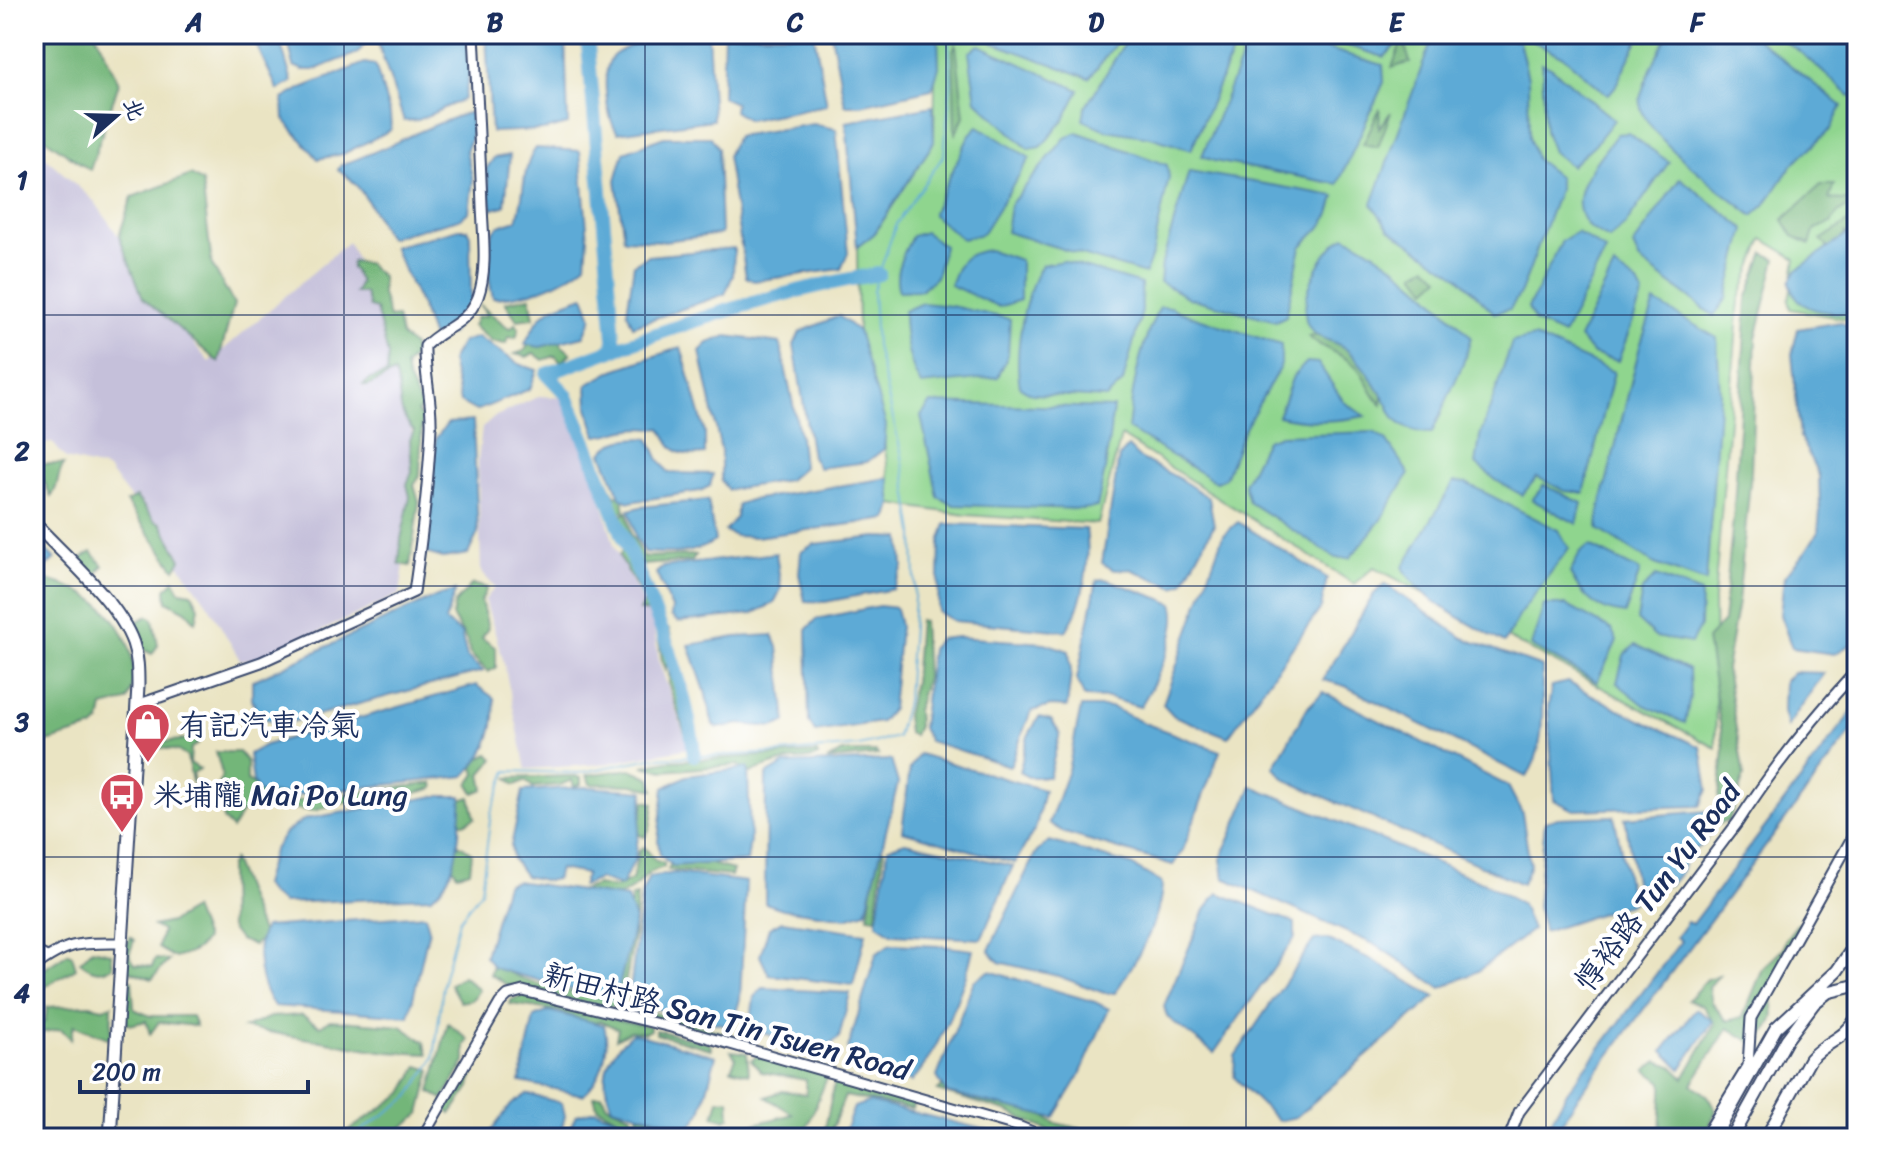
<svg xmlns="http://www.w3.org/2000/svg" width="1891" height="1172" font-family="Sriracha,'LXGW WenKai TC',sans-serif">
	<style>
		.industrial { fill: #c5c0da }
		.green { fill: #8fd58e; stroke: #558276; stroke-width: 2 }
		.forest { fill: #73b679; stroke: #47726c; stroke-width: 2 }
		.water { fill: #5daad6; stroke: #3c6c9a; stroke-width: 2 }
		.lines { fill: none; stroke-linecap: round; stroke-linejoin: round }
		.stream { stroke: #5daad6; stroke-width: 2 }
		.river { stroke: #5daad6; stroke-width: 14 }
		.minor-casing { stroke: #3a4a6d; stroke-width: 13 }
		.major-casing { stroke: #3a4a6d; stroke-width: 15 }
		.minor { stroke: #fff; stroke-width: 9 }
		.major { stroke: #fff; stroke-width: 11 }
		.grid { fill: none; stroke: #1b2f5e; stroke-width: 2; stroke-opacity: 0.55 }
		.labels { text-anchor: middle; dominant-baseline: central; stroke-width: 8; stroke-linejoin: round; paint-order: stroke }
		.poi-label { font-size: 30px; fill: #1b2f5e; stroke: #fff; text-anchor: start }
		.street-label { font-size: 30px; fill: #1b2f5e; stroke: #fff }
		.neatline { fill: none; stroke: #1b2f5e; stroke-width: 3 }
		.grid-label { font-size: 26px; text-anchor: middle; font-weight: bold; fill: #1b2f5e }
	</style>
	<rect width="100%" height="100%" fill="#fff"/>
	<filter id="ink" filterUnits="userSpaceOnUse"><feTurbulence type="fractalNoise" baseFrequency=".0125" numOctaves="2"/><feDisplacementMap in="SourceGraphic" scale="16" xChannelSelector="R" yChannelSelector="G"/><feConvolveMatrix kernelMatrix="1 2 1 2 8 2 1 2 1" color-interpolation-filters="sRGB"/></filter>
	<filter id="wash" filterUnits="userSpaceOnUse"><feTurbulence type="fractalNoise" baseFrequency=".006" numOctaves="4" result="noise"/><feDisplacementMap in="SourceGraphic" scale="32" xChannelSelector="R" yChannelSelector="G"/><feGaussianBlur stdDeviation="1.8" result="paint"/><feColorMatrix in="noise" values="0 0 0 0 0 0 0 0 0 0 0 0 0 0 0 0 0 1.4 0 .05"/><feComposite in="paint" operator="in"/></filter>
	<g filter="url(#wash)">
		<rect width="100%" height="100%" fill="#eae4c3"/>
		<!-- industrial -->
		<g class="industrial">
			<polygon points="34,147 95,202 185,333 209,362 348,242 389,328 408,397 416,477 400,594 264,658 240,660 209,606 137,506 107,469 66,459 52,442 34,447"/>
			<polygon points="540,396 564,398 596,481 615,548 653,622 659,662 689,748 604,764 526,769 503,659 485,600 495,587 481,572 478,461 482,428 496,416"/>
		</g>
		<!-- green -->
		<polygon class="green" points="936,34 1857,34 1857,321 1791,309 1789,300 1796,259 1763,239 1739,301 1714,599 1716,748 1374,567 1354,584 1121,436 1098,524 966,515 892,504 884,439 858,331 857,247 877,230 934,142"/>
		<!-- forest -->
		<g class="forest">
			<polygon points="43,34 96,34 119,83 90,170 34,131 34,55"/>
			<polygon points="1404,34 1416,34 1417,40 1405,46 1410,62 1392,68"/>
			<polygon points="956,44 964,116 955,135 953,50"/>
			<polygon points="1380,108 1379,128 1391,112 1378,147 1363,144"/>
			<polygon points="191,175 202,182 212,265 234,304 218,362 143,298 119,236 132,197"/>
			<polygon points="1821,185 1834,185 1829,199 1856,201 1838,213 1831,223 1815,229 1810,244 1793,236 1783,220"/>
			<polygon points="1857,216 1857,231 1851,236 1845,233 1843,243 1831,251 1821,240"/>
			<polygon points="1764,253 1776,259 1756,338 1751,473 1738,602 1726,669 1744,776 1729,821 1716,825 1724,749 1707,639 1723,622 1734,508 1747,299"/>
			<path d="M352 261 368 264 382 277V294L389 318 397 317 401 336 413 346 415 355 405 366 407 377 422 408 417 412 422 418 420 476 414 485 419 502 410 566 399 564 401 539 410 497 407 484 412 472 410 440 414 431C394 410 404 398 394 373L368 386 363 385 371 379 387 374 388 355 376 309 369 307 365 293H355L360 282 351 266Z"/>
			<polygon points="1427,266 1440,277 1427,289 1415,273"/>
			<polygon points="530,297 534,318 517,320 505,302"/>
			<polygon points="480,305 510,329 515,324 519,328 516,338 508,337 506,344 492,342 473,326 477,317 487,316"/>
			<polygon points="538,333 559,337 562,346 571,353 561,362 555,356 543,360 534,353 527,357 515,354 524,351"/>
			<path d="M1330 335 1351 348 1382 392V405C1369 395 1367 374 1352 363 1338 352 1321 349 1308 336Z"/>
			<path d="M35 461 40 464H64C57 474 59 487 51 497Z"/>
			<polygon points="608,482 615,496 622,494 625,511 612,514 602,488"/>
			<polygon points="136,497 155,521 161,523 181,560 175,569 126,502"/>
			<path d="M627 512 631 534 644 557 696 555 692 561 643 565 641 561 637 560C632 540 620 538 615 520Z"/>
			<path d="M623 549C639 568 640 595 658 611L652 619 648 612 639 611 645 601 619 556Z"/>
			<polygon points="92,552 103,566 94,576 79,560"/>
			<path d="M34 577C78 586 113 603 129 647 135 666 136 684 127 701L103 707 100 722 93 728 34 746Z"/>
			<polygon points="174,580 180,591 192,593 199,607 196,622 186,611 167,601 166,589"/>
			<polygon points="472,584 487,588 481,601 488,628 482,638 496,648 496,668 488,672 470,654 467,641 452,616 455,603"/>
			<polygon points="148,616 153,619 158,645 152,654 140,648 138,636 132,624"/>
			<polygon points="919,620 923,622 926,677 917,710 918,726 914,735 908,733 906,715 914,682"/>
			<polygon points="657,627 669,629 676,657 667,663 666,670 662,660"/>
			<polygon points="669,670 686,722 685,733 669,685"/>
			<polygon points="161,738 165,742 196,738 198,744 191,748 190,763 200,769 193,773 193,786 187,757 178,751 146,745"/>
			<polygon points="216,752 239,752 247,762 247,781 264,790 273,787 295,801 433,783 434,788 402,797 334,804 315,811 289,808 242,812 232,829 223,820 222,802 217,793 222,774"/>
			<polygon points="843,752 876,752 878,755 827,760"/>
			<path d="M817 753 818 756C808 761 801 759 791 760 781 762 759 768 751 773L737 765 664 771 643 766 668 761Z"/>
			<polygon points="489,754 494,759 481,774 484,789 474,793 469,784 476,774 472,762"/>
			<polygon points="631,769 651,778 654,790 632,785 590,784 587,775"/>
			<polygon points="575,776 581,778 581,784 574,787 572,780 560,785 533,787 525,781 515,785 508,778"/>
			<polygon points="470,797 475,818 464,824 455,820 453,803"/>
			<polygon points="645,801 654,803 650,828 645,837 636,834"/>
			<polygon points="459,844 472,853 470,871 457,874 449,861"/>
			<path d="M644 847 656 861 664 863V867C648 872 649 873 638 884 618 903 599 898 576 892L597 885 614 888 632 880 639 851Z"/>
			<polygon points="877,850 884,850 876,918 868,917"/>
			<polygon points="233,860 263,937 254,945 239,940 230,928 229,867"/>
			<polygon points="672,860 700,861 733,870 731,876 668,870"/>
			<polygon points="637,896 634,934 624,991 612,985 632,897"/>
			<path d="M193 909 205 939C198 952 188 954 175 958L158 948 162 931 153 926 171 922Z"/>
			<path d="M1798 923 1806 925 1769 990C1779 1018 1774 1025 1753 1043L1728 1028 1692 1084 1708 1096 1716 1111 1704 1138H1661C1659 1118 1663 1101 1662 1082L1646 1070 1658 1061 1672 1066 1684 1078 1715 1024 1703 1006 1688 1000 1707 979 1719 975 1709 987 1712 1003 1727 1021 1743 1017 1763 968 1783 949 1785 940Z"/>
			<polygon points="130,937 134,940 129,955 135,964 152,967 155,959 169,960 152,979 122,968 121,959"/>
			<path d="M92 949 111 953 113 967C101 974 91 971 80 962Z"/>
			<polygon points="68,953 72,955 76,968 34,993 34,976"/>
			<path d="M494 964C533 988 574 995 619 996L623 1004 604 1008 507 985 490 974Z"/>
			<polygon points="463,976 479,990 472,1000 460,1002 450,984"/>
			<polygon points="120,980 132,980 134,1009 150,1016 192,1016 196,1026 159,1022 150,1034 146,1021 130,1025 119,1016"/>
			<path d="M523 995C566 1006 607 1020 650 1026V1030L644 1033 630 1031 616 1039 618 1029 601 1021 588 1023 559 1011 510 1004 511 1000Z"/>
			<polygon points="90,1005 103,1008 112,1005 111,1039 74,1025 71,1039 61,1029 44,1032 34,1038 34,1025 45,1022 47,1007"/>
			<polygon points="627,1005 732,1035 731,1042 627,1014"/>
			<polygon points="302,1015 320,1026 330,1020 401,1026 424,1042 428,1054 387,1052 244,1028 270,1017"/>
			<polygon points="448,1023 469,1040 465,1045 465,1062 443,1099 430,1092"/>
			<polygon points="656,1030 710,1043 711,1049 656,1034"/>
			<polygon points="731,1051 747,1053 749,1074 731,1069 736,1058"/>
			<polygon points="757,1056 828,1075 806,1130 787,1138 733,1138 751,1125 793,1114 766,1097 782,1091 806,1094 806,1080 762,1072 751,1060"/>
			<polygon points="475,1063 470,1087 451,1114 442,1106 465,1080 463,1070"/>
			<polygon points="418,1066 431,1070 420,1114 388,1138 338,1138 403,1093"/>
			<polygon points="835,1080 907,1101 914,1105 913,1109 845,1096 828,1138 823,1138"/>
			<polygon points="950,1080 1012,1097 1055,1123 1122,1138 1064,1138 1006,1111 937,1091"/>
			<polygon points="602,1095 607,1105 632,1116 632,1121 627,1123 597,1107 594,1096"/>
			<polygon points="729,1099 730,1117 725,1120 714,1116 719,1100"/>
			<polygon points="638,1115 681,1124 678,1131 636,1124"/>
		</g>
		<!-- water -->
		<g class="water">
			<polygon points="251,34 278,34 292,82 278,90"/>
			<polygon points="286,34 364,34 366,42 358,53 314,70 303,70 294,66"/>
			<polygon points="375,34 466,34 471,66 464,99 418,120 404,121"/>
			<polygon points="486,34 565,34 568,124 545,130 491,132"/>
			<path d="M658 34H708L713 120 618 133C606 120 600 69 613 56 624 46 645 41 658 34Z"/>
			<polygon points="724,34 814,34 827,105 748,120 734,111 735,103 722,97"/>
			<polygon points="831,34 938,34 939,67 932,89 861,105 845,105"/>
			<polygon points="980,34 1123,34 1089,78 994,43"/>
			<polygon points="1130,34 1240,34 1191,150 1150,137 1106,130 1083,120 1085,108"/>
			<polygon points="1251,34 1277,34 1383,65 1384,82 1338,184 1214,161 1202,156"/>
			<polygon points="1310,34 1399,34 1395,46 1384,57"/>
			<polygon points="1437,34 1489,34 1519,41 1528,78 1529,137 1536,159 1559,177 1559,190 1521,292 1510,309 1494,313 1459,277 1389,229 1372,204 1432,39"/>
			<polygon points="1532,34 1641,34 1615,87 1608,95 1565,58 1533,41"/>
			<path d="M1668 34H1751L1842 106 1831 129 1792 165 1765 205 1753 216C1727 194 1642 135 1640 103 1639 89 1661 48 1668 34Z"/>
			<polygon points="1787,34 1857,34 1857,93 1850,96 1799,51 1782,40"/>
			<polygon points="979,45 1079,90 1064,120 1041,147 1028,149 976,100 969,53"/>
			<polygon points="365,63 375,65 390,114 391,130 343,154 318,159 284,119 283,99 302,88"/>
			<polygon points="1542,63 1551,67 1614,120 1595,144 1571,166 1553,152 1545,131"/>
			<polygon points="933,106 934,142 874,234 857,247 846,122"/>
			<path d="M471 112V139L466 151 473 180 469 212 459 219 388 238C373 213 364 185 338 170L341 165C386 150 426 125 471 112Z"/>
			<polygon points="813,124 836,129 848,253 841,269 754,281 746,277 727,156 737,136"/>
			<polygon points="978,126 1030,158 982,234 962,239 932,214 970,134"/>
			<polygon points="1077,132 1167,165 1169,177 1153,252 1145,274 1006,232 1010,205 1065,138"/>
			<path d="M1628 133 1669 162 1625 225 1609 239C1603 235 1592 231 1587 225 1562 194 1600 158 1617 134Z"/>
			<polygon points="664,137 711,137 718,148 721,234 663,241 624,239 616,180 624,152"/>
			<path d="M536 148 580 151 588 238 586 264C560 286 527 296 493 298 489 282 482 238 498 227 503 224 511 222 517 220 525 197 521 168 536 148Z"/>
			<polygon points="510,155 505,206 492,209 486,169 494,158"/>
			<polygon points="1189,171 1335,196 1330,214 1320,228 1301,247 1286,316 1276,321 1189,298 1160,282 1162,263"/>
			<polygon points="1680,178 1745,229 1727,298 1714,316 1640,261 1633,246"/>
			<path d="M1857 228V315C1828 311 1798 316 1790 282L1797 270Z"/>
			<polygon points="459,229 467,229 470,235 471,305 451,334 432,338 421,306 393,247"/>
			<path d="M925 232 944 246 936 277 921 290 899 291C892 271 904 254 912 236Z"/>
			<polygon points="1577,232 1606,251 1563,335 1535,322 1528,308 1562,241"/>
			<path d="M1345 236C1393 259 1435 299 1471 337L1463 364 1432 433C1419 433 1407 431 1397 421 1392 416 1389 406 1385 400 1374 382 1363 364 1347 350 1335 339 1314 341 1307 323 1298 298 1323 248 1345 236Z"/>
			<polygon points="734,248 733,275 725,294 633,326 627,312 634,264 648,256"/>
			<path d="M989 250 1020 260V300L999 307 950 285C960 260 961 254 989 250Z"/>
			<path d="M1063 261 1141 284 1142 311 1123 382 1106 398 1032 394 1020 387C1014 353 1023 294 1042 265Z"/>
			<polygon points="1614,267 1638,284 1643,294 1618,361 1593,354 1579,338"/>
			<path d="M584 296 592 317 584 336 540 347 525 344C542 308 547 309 584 296Z"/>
			<polygon points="1655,302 1717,338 1720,394 1706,582 1655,564 1598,529 1599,512 1640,346"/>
			<path d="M922 303 951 306 1010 319 1008 355 998 377 921 385C908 362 904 338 904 311Z"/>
			<path d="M1160 307H1171L1180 312 1281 345V365L1244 430 1225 478 1216 482 1128 429C1132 391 1141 340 1160 307Z"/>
			<polygon points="839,316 858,331 886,425 884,449 867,462 819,468 812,457 794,345 800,332"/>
			<polygon points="1841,322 1857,332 1857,641 1834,654 1792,648 1780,615 1784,577 1806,551 1818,532 1820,511 1819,476 1800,437 1792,354 1798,329"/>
			<polygon points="727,336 780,343 800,437 803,467 788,480 728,490 721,481 721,451 700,351 708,343"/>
			<polygon points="477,337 519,364 537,370 530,389 476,411 460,402 451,361 462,342"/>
			<polygon points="1534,337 1614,372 1584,493 1565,491 1537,477 1522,495 1497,481 1476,464 1480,437 1512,342"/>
			<path d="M681 347 705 432V454C676 457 674 452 661 428 651 430 642 427 632 429 619 430 611 435 597 436L588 408 587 385 614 370Z"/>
			<path d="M1307 362 1318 363 1344 402 1365 416C1336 422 1307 423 1278 416L1293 376Z"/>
			<polygon points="931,403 1113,408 1105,470 1097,507 1082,509 954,505 938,497 921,416"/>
			<polygon points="473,421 478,533 468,554 443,558 426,553 429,537 436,438 448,423"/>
			<polygon points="1374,432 1386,440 1409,474 1380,521 1350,558 1336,558 1249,502 1244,484 1266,440 1280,435"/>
			<path d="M649 438 658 458 669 473 713 474 710 486 700 491 630 502 621 499 602 453C613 437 632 439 649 438Z"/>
			<polygon points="1128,447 1138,457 1180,479 1209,498 1214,525 1184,582 1175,587 1130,569 1114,570 1102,563 1119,457"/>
			<polygon points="889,478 892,504 888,519 756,537 735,536 725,531 736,517 738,504 750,500"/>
			<path d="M1454 482 1466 483 1558 530 1569 548 1522 611 1504 643C1472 624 1420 601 1403 567Z"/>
			<polygon points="1544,485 1582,503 1577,524 1532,500"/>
			<path d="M708 500 715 541C694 555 670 554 645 552L636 538 629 510 640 507Z"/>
			<polygon points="1238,522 1327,578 1321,608 1228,737 1174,716 1163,704 1223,535"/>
			<path d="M946 524 1086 529C1091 561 1084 604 1066 631L954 621 938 612 940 542Z"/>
			<polygon points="877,537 901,538 903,567 893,589 825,602 805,601 799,574 801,552 814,544"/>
			<polygon points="34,539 55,559 41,570 34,568"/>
			<path d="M1590 546 1640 571 1625 614C1597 611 1583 598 1570 573L1580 552Z"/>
			<polygon points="776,553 781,589 774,603 752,614 678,622 671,616 672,608 656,573 663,567"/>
			<polygon points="1656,576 1701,593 1700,626 1691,643 1655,637 1637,620 1642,590"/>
			<path d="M1105 579 1164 600 1173 604C1183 629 1154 685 1140 707L1109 698 1084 697 1077 679 1097 580Z"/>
			<path d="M1385 584 1463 638 1542 667C1541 702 1548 748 1526 777L1345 686 1323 680 1374 594Z"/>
			<polygon points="455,591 445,621 461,633 467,657 483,671 280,725 257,715 252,698 252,681 437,596"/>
			<polygon points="1544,605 1566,605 1612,630 1617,641 1597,682 1531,646"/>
			<polygon points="879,606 896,608 900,626 892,709 881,722 815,732 809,722 807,629 817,619"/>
			<polygon points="773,635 778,647 786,722 773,727 740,724 718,728 713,725 705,691 689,645 736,637"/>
			<polygon points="958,637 1045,643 1069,651 1071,673 1067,707 1051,706 1031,711 1010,766 929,741 922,728 931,649 939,639"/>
			<polygon points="1635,645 1689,670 1690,697 1685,723 1644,705 1617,683 1624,655"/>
			<polygon points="1793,672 1824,673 1787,727 1783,712 1784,682"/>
			<polygon points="1567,682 1638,719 1701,747 1708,790 1700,806 1574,810 1554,800 1548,707 1552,686"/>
			<path d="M476 685 494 698C497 729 487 754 465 776L296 795 259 793 253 782 249 754 265 745Z"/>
			<polygon points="1323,692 1508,786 1522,813 1530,865 1522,884 1286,780 1274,767 1307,708"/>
			<polygon points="1857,705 1857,724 1578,1097 1552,1138 1542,1138 1567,1092 1681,941 1676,937 1687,922 1692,924"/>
			<polygon points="1081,707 1111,707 1144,723 1220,751 1183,850 1173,865 1065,833 1049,823 1068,770"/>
			<polygon points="1039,717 1051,720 1060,733 1049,777 1028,777 1019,772 1028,736"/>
			<polygon points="919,754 1044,790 1036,827 1015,863 902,831 910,768"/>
			<polygon points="891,760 898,783 866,912 846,918 783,909 765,903 766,775 785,764"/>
			<polygon points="748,768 750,841 747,861 673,866 660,855 658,841 664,788 686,776"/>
			<polygon points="1252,786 1487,884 1522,905 1532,930 1478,971 1441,988 1376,945 1224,878 1221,859"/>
			<polygon points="587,787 644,791 635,859 621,886 599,879 582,886 586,874 559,869 556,879 547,881 525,876 513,859 511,846 523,791"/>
			<path d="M436 796H462C459 829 461 877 431 897L283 903 271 895 263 885 273 851 285 833 305 819Z"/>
			<polygon points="1706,811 1713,829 1704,844 1687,854 1682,871 1671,884 1637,894 1625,818"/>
			<polygon points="1614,816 1632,903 1544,932 1537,907 1545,822 1558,818"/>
			<path d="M1049 841 1131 865 1162 883C1161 922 1136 961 1115 993H1104L1058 976 999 962 989 950 1035 854Z"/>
			<polygon points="905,842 1013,866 981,939 893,934 877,923 888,848"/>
			<polygon points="675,873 746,882 740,999 732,1026 683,1017 629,1000 642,892 649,877"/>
			<polygon points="516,881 627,898 635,920 619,986 610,1000 494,968 485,956 506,884"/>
			<polygon points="1218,893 1295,923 1295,938 1214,1053 1167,1017 1164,1006 1205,910"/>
			<path d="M425 915 429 929 409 1016 274 1006C259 985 253 951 264 927Z"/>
			<polygon points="782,921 866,933 853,985 769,975 760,956 769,928"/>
			<polygon points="1326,939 1370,959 1435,997 1296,1117 1278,1121 1234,1077 1235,1056 1314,940"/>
			<path d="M890 944 941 946 973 950C964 988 937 1055 911 1082L853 1058 848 1049 876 954Z"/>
			<polygon points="989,971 1095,1002 1109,1009 1079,1077 1054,1118 947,1093 937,1077 974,981"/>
			<polygon points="763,988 850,993 839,1038 827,1047 784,1040 750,1028 754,997"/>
			<polygon points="1696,1009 1713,1021 1681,1069 1663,1051"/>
			<path d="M549 1011 604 1025C611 1049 602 1079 583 1095L520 1082 534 1017Z"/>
			<path d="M632 1033 716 1056 701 1112 690 1127 612 1107C598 1074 607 1055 632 1033Z"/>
			<polygon points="527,1094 562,1103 565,1116 559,1138 486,1138 511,1105"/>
			<polygon points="869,1102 986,1130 1001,1138 842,1138 854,1107"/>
			<polygon points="595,1110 621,1120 618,1138 565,1138 576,1115"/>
			<polygon points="631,1127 655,1129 686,1138 626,1138"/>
		</g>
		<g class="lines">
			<!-- stream -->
			<polyline class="stream" points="351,1138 409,1097 434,1059 444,977 459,920 481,891 491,813 507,771 579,773 652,758 779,753 859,746 897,737 907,699 915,584 914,534 902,456 876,346 873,291 896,224 944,155 951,81 948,34"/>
			<!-- river -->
			<g class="river">
				<polyline points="587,34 615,349"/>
				<path d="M694 755C688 682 651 603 623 536 604 489 587 441 566 394L547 374C656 333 764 293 879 274"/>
			</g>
		</g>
	</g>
	<g filter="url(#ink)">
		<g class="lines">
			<!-- minor casing -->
			<g class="minor-casing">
				<g id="minor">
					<path d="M137 705 261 662 414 592C422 537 429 482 431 426 432 399 424 373 425 346 443 327 466 326 478 297 488 270 483 234 482 206 480 148 477 91 474 34"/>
					<polyline points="34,951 47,957"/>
					<path d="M34 967C69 941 80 943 122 943"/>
					<polyline points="422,1138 500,1003 508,995 523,991 671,1027 1020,1127 1047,1138"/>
					<path d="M1509 1138 1519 1112 1738 822C1773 768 1814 717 1857 670"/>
					<polyline points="1704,1138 1748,1066 1751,1018 1857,829"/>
				</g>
			</g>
			<!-- major casing -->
			<g class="major-casing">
				<g id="major">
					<path d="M34 523C64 555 118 601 133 643 138 657 138 671 138 686L110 1138"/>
					<polyline points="1714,1138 1776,1028 1837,971 1857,942"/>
					<polyline points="1732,1138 1787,1039 1814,1003 1828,992 1857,985"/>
					<path d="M1766 1138 1810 1059C1827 1040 1844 1041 1857 1017"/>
				</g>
			</g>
			<!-- minor -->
			<use href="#minor" class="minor"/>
			<!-- major -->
			<use href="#major" class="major"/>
		</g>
	</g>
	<!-- grid -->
	<path class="grid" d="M344 34V1138M645 34V1138M946 34V1138M1246 34V1138M1546 34V1138M34 315H1857M34 586H1857M34 857H1857"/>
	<!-- icons -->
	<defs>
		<g id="shop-pin" transform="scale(2.3)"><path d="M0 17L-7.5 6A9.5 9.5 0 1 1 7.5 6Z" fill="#d1495b" stroke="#fff"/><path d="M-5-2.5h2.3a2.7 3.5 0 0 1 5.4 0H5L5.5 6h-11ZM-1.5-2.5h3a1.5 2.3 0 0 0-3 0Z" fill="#fff"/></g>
		<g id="bus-pin" transform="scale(2.3)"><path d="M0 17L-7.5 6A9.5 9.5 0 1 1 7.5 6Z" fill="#d1495b" stroke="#fff"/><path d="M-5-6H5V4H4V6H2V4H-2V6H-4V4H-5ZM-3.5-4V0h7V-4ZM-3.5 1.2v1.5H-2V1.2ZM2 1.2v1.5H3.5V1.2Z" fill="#fff"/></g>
	</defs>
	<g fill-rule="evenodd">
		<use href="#shop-pin" x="148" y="725"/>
		<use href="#bus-pin" x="122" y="795"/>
	</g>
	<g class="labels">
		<!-- poi labels -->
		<g class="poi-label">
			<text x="179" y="725">有記汽車冷氣</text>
			<text x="153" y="795">米埔隴 Mai Po Lung</text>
		</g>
		<!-- street labels -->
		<g class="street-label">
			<text transform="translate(1658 886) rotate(-53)">惇裕路 Tun Yu Road</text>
			<text transform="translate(727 1022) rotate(15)">新田村路 San Tin Tsuen Road</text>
		</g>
	</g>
	<!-- margin -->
	<rect width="1891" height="1172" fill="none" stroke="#fff" stroke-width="88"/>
	<!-- north arrow -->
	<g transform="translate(116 116) rotate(70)" stroke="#ffffff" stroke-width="6" paint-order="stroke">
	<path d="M0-6L14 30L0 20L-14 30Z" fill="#1b2f5e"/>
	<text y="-12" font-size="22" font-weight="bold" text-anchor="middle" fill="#1b2f5e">北</text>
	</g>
	<!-- scale -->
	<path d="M80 1080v12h228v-12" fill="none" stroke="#1b2f5e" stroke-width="4"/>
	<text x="92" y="1080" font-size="24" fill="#1b2f5e" stroke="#ffffff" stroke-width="6" paint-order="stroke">200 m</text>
	<rect x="44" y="44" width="1803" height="1084" class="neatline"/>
	<g class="grid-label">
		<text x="194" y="31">A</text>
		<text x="495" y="31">B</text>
		<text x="795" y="31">C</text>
		<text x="1096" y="31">D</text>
		<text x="1396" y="31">E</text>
		<text x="1697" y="31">F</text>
		<text x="22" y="189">1</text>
		<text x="22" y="460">2</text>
		<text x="22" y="731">3</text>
		<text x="22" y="1002">4</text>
	</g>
</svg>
